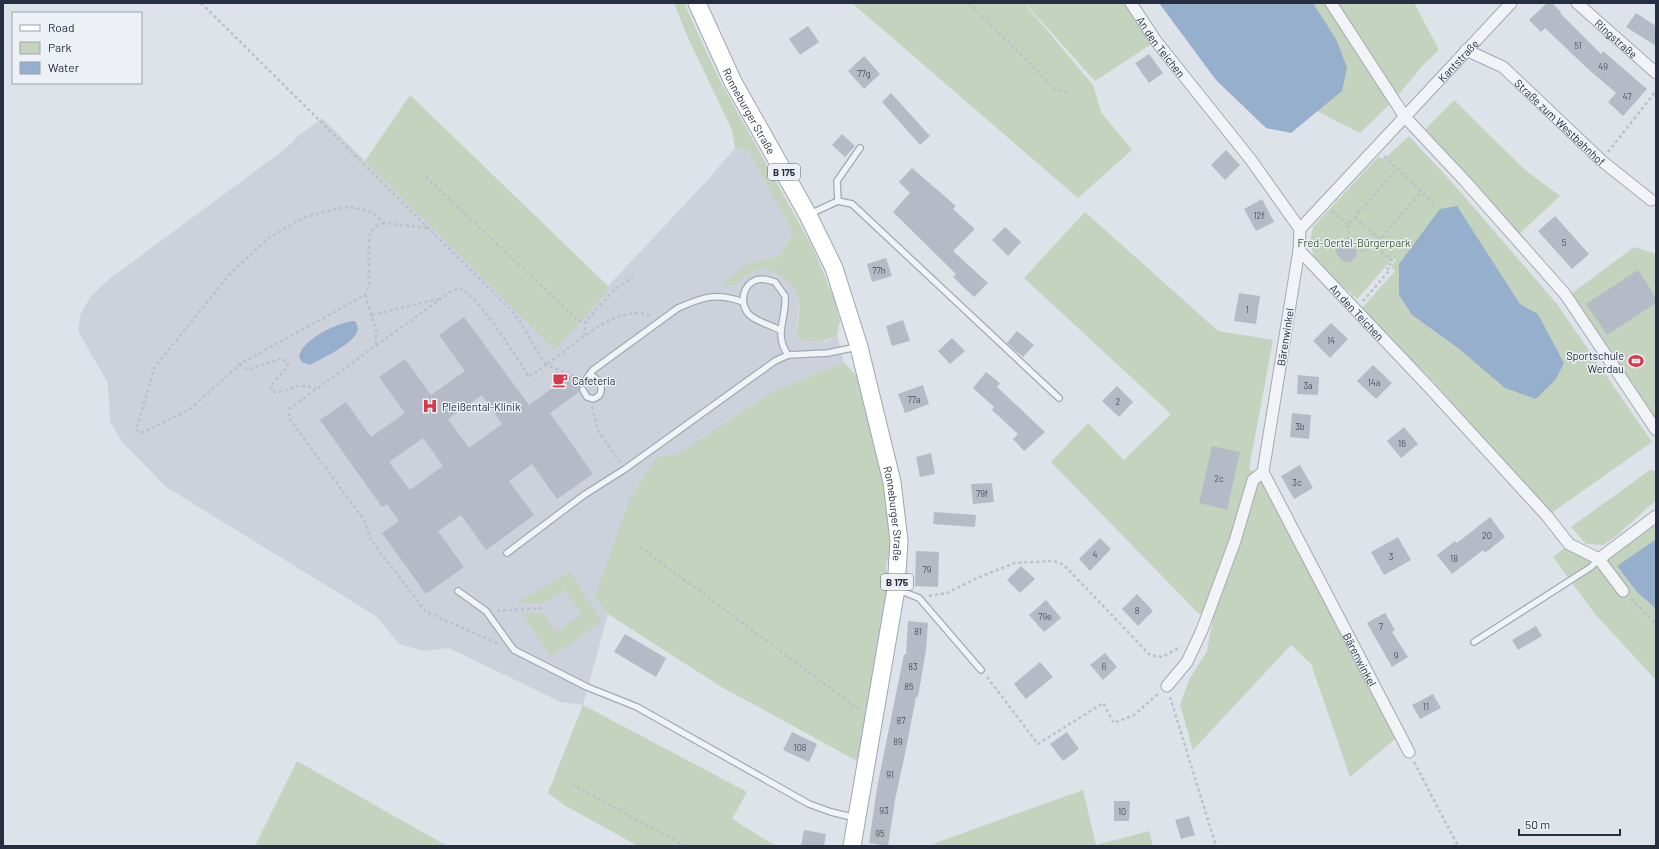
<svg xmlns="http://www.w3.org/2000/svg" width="1659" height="849" font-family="Barlow,sans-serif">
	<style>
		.built { fill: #ccd1db }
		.green { fill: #c3d3be; fill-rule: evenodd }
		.water { fill: #95afcc }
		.building { fill: #b5bbc6; fill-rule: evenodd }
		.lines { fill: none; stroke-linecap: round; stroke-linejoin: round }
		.service-casing { stroke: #a3a9b3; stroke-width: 8 }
		.minor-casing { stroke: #a3a9b3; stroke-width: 13 }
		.primary-casing { stroke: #9ca6b6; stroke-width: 19 }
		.path { stroke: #bcc0c8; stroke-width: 2.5; stroke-dasharray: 3 3; stroke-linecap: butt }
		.service { stroke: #f1f3f7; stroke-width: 5.5 }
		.minor { stroke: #f1f3f7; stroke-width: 11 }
		.primary { stroke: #fff; stroke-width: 17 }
		.labels { text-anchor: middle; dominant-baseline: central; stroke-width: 3; stroke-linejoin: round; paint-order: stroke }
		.number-label { font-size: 9px; fill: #4a5262 }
		.shield { fill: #edf1f6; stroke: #626977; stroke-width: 1 }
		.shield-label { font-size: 10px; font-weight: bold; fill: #262f41 }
		.street-label { font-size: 11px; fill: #262f41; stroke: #edf1f6 }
		.park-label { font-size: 11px; fill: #395e32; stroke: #edf1f6 }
		.poi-label { font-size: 11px; fill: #262f41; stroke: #edf1f6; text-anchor: start }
	</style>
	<rect width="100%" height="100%" fill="#dee2e9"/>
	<!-- built -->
	<polygon class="built" points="322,118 555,349 606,294 608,286 705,183 735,148 748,149 793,233 779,256 748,264 735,285 745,276 761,268 771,270 790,281 799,298 796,338 827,341 837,335 844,363 775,390 676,455 595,597 608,614 583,705 561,702 449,648 424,651 399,644 376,616 166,487 123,443 110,422 108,383 78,331 81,313 91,296 108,280 285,149 298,136"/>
	<!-- green -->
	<g class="green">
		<path d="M674 3H684L718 77 814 250 833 296 840 321 837 335C823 343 811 342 796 338 797 328 801 306 798 297 793 281 777 272 761 268L745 276 735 285H721L748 264 779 256 793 233 748 149 735 148 732 130 688 38Z"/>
		<polygon points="852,3 1024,3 1093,85 1101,112 1132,150 1078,198"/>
		<polygon points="1025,3 1131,3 1156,41 1095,81"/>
		<polygon points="1313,3 1414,3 1439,50 1423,65 1394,100 1360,133 1317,111 1342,91 1336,39"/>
		<polygon points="410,95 608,286 606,294 555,350 365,161"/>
		<polygon points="1454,100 1525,170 1560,196 1515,238 1420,135"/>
		<path d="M1409 136 1457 188 1557 304 1652 442 1550 514 1434 382 1361 309 1395 271 1391 267 1396 260 1393 258 1357 299 1315 261 1310 242 1313 227 1378 157 1384 159ZM1457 207 1520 304 1538 314 1564 363 1536 398 1524 394 1412 315 1399 295V264Z"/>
		<polygon points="1085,212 1218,331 1273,340 1249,469 1258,473 1395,739 1350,777 1311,664 1291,645 1193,750 1180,705 1189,680 1207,651 1213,619 1198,613 1051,462 1088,423 1124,460 1171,414 1024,278"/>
		<polygon points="1634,247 1656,254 1656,420 1571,294"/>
		<polygon points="844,363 859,378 864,409 870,422 887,499 891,547 886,566 888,587 883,627 857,761 720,686 608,614 595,597 630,499 657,457 676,455 775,390"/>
		<polygon points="1650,470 1656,471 1656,500 1615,537 1603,545 1586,544 1571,527"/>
		<polygon points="1656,516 1656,539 1617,566 1637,592 1656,609 1656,680 1595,614 1553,557 1569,544 1599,558"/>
		<polygon points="570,572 602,621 551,657 521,612 543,613 556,632 581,615 565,590 542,604 517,603 524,598"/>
		<polygon points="583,705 747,792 732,819 776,846 638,846 564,805 548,793"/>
		<polygon points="297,761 447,846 255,846"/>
		<polygon points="1083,790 1096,845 1149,831 1153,846 932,846 938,842"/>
	</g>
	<!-- water -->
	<g class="water">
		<polygon points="1159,3 1313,3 1336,39 1347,68 1342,91 1291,133 1266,128 1216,80"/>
		<polygon points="1457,206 1520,304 1538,314 1564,363 1556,379 1536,399 1505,388 1458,348 1412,315 1399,295 1399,264 1440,209"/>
		<path d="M355 321C357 325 359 328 357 332 353 344 321 359 310 365L302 362 299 357C302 339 338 322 355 321Z"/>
		<polygon points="1656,539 1656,609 1637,592 1617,566"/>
	</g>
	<!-- building -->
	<g class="building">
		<polygon points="1547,3 1552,3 1561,12 1560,13 1601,54 1603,51 1647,89 1623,116 1608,102 1616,93 1587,68 1545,28 1541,32 1529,20"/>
		<polygon points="1636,13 1656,26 1656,46 1626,27"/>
		<polygon points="808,26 819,42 800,55 789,39"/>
		<polygon points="1149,54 1163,73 1149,83 1135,63"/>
		<polygon points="864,56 880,74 864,89 848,71"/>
		<polygon points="891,93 930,136 920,145 882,102"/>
		<polygon points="842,134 855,146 845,157 832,145"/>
		<polygon points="1226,150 1240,165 1225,180 1211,165"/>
		<polygon points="912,168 956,206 953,209 975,229 953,251 988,283 974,297 953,277 956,274 893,212 910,193 899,182"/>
		<polygon points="1262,199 1274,222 1256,231 1244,209"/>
		<polygon points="1555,216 1589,254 1572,269 1538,231"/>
		<polygon points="1005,227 1021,242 1008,256 992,240"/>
		<polygon points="1341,242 1347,242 1356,250 1357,256 1350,262 1344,262 1337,255 1335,248"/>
		<polygon points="886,258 892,276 872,282 867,264"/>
		<polygon points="1638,270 1656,298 1656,303 1607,335 1586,304"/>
		<polygon points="1239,293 1260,296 1256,324 1234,321"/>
		<path d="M464 317 529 405 551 389 557 372 580 380 582 386 579 388V392L550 413 593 474 557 499 532 464 509 481 534 515 486 550 461 515 438 531 464 567 426 594 382 533 399 521 387 504 382 507 320 420 346 402 371 437 405 413 379 377 405 359 431 395 465 371 439 335ZM482 395 502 424 469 448 448 419ZM423 438 443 466 410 490 389 462Z"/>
		<polygon points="903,320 910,341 892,346 886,326"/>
		<polygon points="1331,323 1348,339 1330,358 1313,341"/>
		<polygon points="1017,331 1034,345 1023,357 1007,343"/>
		<polygon points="952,338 965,351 950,364 938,351"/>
		<polygon points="1373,365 1392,383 1376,399 1357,381"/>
		<polygon points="986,372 1000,383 997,387 1045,432 1024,451 1013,439 1018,434 992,410 994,407 973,388"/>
		<polygon points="1298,375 1319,377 1318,395 1297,394"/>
		<polygon points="923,385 929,404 905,413 898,394"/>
		<polygon points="1117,386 1133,402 1119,417 1102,401"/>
		<polygon points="1292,413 1311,415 1309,439 1290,437"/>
		<polygon points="1404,427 1418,444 1401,458 1387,441"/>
		<polygon points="1212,446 1240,452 1227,510 1199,503"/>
		<polygon points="931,453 935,474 920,477 916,457"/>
		<polygon points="1300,465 1313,488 1294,499 1281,476"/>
		<polygon points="992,483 994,502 973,504 971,484"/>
		<polygon points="934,512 976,515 975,527 933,524"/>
		<polygon points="1490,517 1505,537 1485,553 1483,550 1452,574 1437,555 1455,541 1457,543"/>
		<polygon points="1398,537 1411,560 1384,575 1371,552"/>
		<polygon points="1100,538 1111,549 1090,571 1079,559"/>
		<polygon points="916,551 939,552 938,587 915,586"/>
		<polygon points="1021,566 1035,579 1020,593 1007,580"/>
		<polygon points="1137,594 1153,611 1138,626 1122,609"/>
		<polygon points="1046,600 1061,618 1044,632 1029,615"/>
		<polygon points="1385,613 1395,630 1392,632 1408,657 1392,667 1367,623"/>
		<polygon points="908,621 928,623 926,650 918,697 916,697 905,754 895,800 888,846 869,843 877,788 904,654 906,655"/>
		<polygon points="1536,626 1542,636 1518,650 1512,640"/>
		<polygon points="625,634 666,658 656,677 614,652"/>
		<polygon points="1105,653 1117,667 1103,680 1090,665"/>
		<polygon points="1040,662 1053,677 1026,699 1014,684"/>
		<polygon points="1433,694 1441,708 1420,719 1412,705"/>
		<polygon points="792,732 817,744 809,762 783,750"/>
		<polygon points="1067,732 1079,749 1063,761 1050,744"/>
		<polygon points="1114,801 1130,801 1129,821 1114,821"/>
		<polygon points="1189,816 1195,835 1181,839 1175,820"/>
		<polygon points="804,830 826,834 824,846 801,846"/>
	</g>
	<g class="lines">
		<!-- service casing -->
		<g class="service-casing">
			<g id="service">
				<polyline points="838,201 852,204 1059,398"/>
				<polyline points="810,214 838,201 837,181 860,148"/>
				<path d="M780 330C771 325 753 321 747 312 740 301 743 285 756 280 763 278 769 280 775 282L785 296C787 319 773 333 788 355"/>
				<path d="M584 382 593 370 678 308C703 297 717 292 743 302"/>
				<path d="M583 390 587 397 593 399C602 396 602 391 600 382L591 375"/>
				<polyline points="507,553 584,495 625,469 775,361 788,355 828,353 857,347"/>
				<polyline points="899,590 919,598 981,670"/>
				<polyline points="458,591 486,611 514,650 520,653 587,687 637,707 809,804 831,812 856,818"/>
				<polyline points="1474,642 1591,567 1599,559"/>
			</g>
		</g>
		<!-- minor casing -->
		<g class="minor-casing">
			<g id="minor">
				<path id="s1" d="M1131 3 1156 41 1251 160 1300 229 1299 250 1263 472 1253 480 1235 541 1202 630 1187 662 1167 686"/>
				<polyline points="1331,3 1405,117 1465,181 1565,294 1656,430"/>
				<path id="s2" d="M1577 3 1656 73"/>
				<path id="s3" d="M1466 50 1503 67 1602 161 1651 200"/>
				<path id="s4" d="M1300 229 1511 3"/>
				<path id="s5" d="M1299 250 1428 386 1547 516 1569 544 1599 559 1623 591"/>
				<path id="s6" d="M1263 472 1409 752"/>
				<polyline points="1599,559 1656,516"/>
			</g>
		</g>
		<!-- primary casing -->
		<g class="primary-casing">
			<g id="primary">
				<path id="s7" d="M697 3 733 82 808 215 834 268 859 347 892 482 899 541 896 589 852 846"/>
			</g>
		</g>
		<!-- path -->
		<g class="path">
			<path d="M201 3 515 314 546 365C571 348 618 301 651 316"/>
			<polyline points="969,3 1055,89 1070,93"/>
			<polyline points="1608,152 1656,91"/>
			<polyline points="1384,156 1435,205"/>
			<polyline points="426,177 579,321 586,321"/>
			<polyline points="1332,211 1348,225 1397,169"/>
			<polyline points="1355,217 1380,239"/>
			<path d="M384 223C375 226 371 229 369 238V285L365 295 240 364 189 410 141 433 136 430 155 367 228 276 267 239 305 217 340 208 351 207 372 212 384 223 428 228"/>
			<polyline points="1348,225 1349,239 1362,251 1374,246"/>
			<polyline points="365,295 376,330 376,346"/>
			<polyline points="1363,301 1390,270 1387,268 1393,261 1374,246 1421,192"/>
			<polyline points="372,315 442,298"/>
			<polyline points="584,336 586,321 613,291 633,277"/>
			<path d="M240 364 247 370 282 358 288 364 284 371 271 385 272 392C289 394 295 380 316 389"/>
			<polyline points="592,407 598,431 620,462"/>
			<polyline points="640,547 861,711"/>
			<polyline points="929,596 947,593 977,578 1015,563 1054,561 1064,565 1150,655 1162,657 1181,647"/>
			<polyline points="1631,599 1656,624"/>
			<polyline points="497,611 542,608"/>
			<path d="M497 643 426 612 371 540 364 520 289 418 290 408 453 290 462 289C486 307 512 351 529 377L546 365 578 377"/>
			<polyline points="987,677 1038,744 1103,703 1114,723 1134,715 1158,694"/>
			<polyline points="1170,697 1216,846"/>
			<polyline points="1414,762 1458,846"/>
			<polyline points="572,784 685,846"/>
		</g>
		<!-- service -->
		<use href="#service" class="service"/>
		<!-- minor -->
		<use href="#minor" class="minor"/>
		<!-- primary -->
		<use href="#primary" class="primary"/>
	</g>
	<!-- icons -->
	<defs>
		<g id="stadium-bare" transform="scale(1.2)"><path d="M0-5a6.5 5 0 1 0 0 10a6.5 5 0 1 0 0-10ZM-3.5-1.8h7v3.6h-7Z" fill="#d9374d" stroke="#edf1f6" stroke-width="2.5" paint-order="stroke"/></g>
		<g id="cafe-bare" transform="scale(1.2)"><path d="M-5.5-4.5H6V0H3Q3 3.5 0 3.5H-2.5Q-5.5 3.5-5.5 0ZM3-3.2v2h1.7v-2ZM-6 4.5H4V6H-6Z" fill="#d9374d" stroke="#edf1f6" stroke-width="2.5" paint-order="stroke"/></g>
		<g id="hospital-bare" transform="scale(1.2)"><path d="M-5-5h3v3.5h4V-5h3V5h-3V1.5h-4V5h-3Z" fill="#d9374d" stroke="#edf1f6" stroke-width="2.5" paint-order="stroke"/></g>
	</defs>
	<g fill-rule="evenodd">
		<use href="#stadium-bare" x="1636" y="361"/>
		<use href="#cafe-bare" x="560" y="380"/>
		<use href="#hospital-bare" x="430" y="406"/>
	</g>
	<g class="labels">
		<!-- number labels -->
		<g class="number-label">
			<text x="1578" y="45">51</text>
			<text x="1603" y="66">49</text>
			<text x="864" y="73">77g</text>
			<text x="1627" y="96">47</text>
			<text x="1259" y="215">12f</text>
			<text x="1564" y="242">5</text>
			<text x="879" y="270">77h</text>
			<text x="1247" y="309">1</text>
			<text x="1331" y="340">14</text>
			<text x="1374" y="382">14a</text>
			<text x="1308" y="385">3a</text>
			<text x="914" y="399">77a</text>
			<text x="1118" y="401">2</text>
			<text x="1300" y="426">3b</text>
			<text x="1402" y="443">16</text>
			<text x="1219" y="478">2c</text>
			<text x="1297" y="482">3c</text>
			<text x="982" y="493">79f</text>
			<text x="1487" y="535">20</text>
			<text x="1095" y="554">4</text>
			<text x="1391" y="556">3</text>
			<text x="1454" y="558">18</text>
			<text x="927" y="569">79</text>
			<text x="1137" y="610">8</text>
			<text x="1045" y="616">79e</text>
			<text x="1381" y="626">7</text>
			<text x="918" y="631">81</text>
			<text x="1396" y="655">9</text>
			<text x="913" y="666">83</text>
			<text x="1104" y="666">6</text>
			<text x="909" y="686">85</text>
			<text x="1426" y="706">11</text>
			<text x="901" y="720">87</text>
			<text x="898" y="741">89</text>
			<text x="800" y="747">108</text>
			<text x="890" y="774">91</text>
			<text x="884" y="810">93</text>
			<text x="1122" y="811">10</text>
			<text x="880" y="833">95</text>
		</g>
		<!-- shield labels -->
		<g class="shield">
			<rect x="768" y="164" width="32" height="16" rx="3"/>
			<rect x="881" y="574" width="32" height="16" rx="3"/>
		</g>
		<g class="shield-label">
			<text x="784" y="172">B 175</text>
			<text x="897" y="582">B 175</text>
		</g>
		<!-- street labels -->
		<g class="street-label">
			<text stroke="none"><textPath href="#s2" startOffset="53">Ringstraße</textPath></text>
			<text stroke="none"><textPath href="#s1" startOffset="53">An den Teichen</textPath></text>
			<text stroke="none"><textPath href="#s4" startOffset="231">Kantstraße</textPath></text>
			<text stroke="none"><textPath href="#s7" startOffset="120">Ronneburger Straße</textPath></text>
			<text stroke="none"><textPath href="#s3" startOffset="120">Straße zum Westbahnhof</textPath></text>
			<text stroke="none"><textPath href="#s5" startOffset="85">An den Teichen</textPath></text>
			<text transform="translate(1285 337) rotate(-81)">Bärenwinkel</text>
			<text stroke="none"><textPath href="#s7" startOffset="552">Ronneburger Straße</textPath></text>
			<text stroke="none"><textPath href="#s6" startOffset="211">Bärenwinkel</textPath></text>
		</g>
		<!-- park labels -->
		<g class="park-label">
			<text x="1354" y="242">Fred-Oertel-Bürgerpark</text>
		</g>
		<!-- poi labels -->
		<g class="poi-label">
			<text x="1624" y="355" text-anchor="end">Sportschule<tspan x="1624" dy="13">Werdau</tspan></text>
			<text x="572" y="380">Cafeteria</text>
			<text x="442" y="406">Pleißental-Klinik</text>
		</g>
	</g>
	<!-- border -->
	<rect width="1659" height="849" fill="none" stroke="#262f41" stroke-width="8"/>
	<!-- legend -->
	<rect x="12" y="12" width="130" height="72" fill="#edf1f6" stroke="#9da3ae"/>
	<rect x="20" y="25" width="20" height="6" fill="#ffffff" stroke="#9da3ae"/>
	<text x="48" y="32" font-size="12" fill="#262f41">Road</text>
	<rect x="20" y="42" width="20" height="12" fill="#c3d3be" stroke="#9da3ae"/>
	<text x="48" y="52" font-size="12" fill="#262f41">Park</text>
	<rect x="20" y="62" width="20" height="12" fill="#95afcc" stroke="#9da3ae"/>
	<text x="48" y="72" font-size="12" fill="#262f41">Water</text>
	<!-- scale -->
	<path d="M1519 829v6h101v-6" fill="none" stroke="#262f41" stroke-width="2"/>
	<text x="1525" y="829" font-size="12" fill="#262f41" stroke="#edf1f6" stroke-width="3" paint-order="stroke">50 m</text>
</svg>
